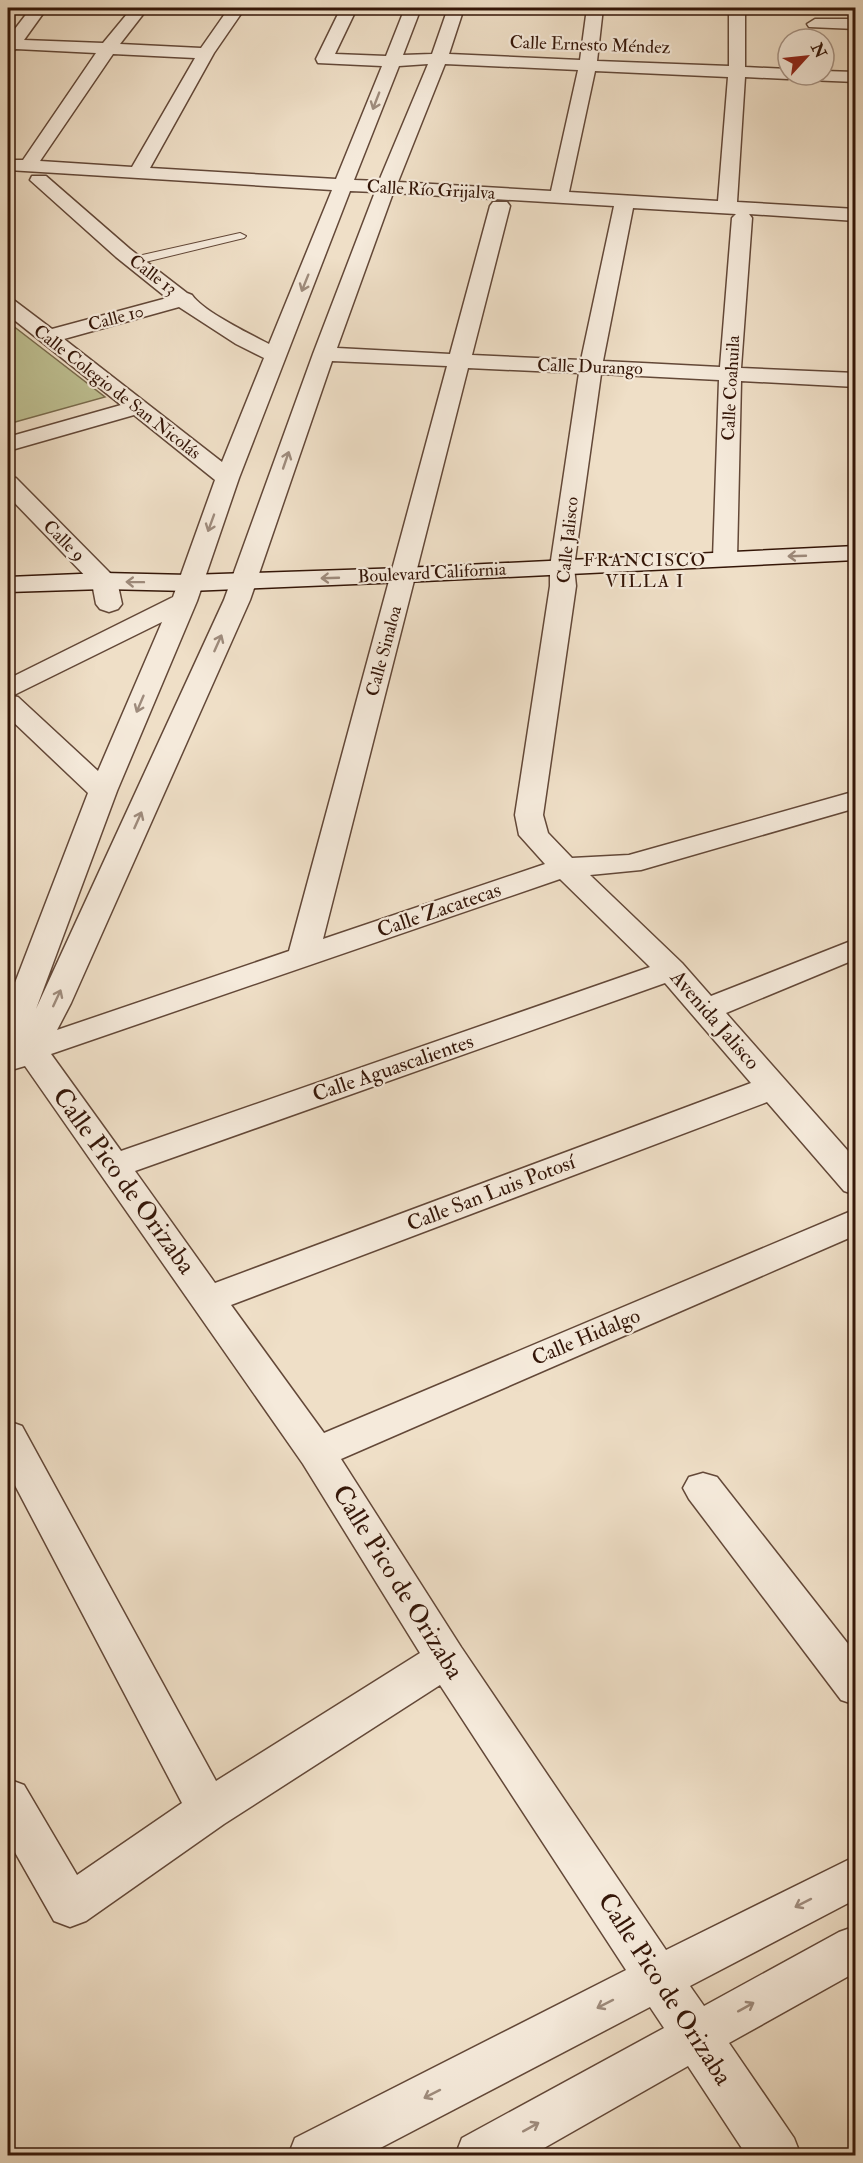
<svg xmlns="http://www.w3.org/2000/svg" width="863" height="2163" font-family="'IM FELL Double Pica',serif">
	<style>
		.green { fill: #bec092; stroke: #796b4d; stroke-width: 1.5 }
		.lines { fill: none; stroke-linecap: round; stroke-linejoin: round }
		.lane-casing { stroke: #634838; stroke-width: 2 }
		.street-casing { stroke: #634838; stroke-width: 3 }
		.secondary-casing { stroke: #341608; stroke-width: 3 }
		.lane { fill: #f5eadb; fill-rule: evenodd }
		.street { fill: #f5eadb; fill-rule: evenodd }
		.secondary { fill: #f5eadb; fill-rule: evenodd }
		.oneway { stroke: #9e8b7c }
		.labels { text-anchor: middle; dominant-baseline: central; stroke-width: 4.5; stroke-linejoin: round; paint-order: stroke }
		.far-street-label { font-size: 18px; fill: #341608; stroke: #f5eadb }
		.far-neighbourhood-label { font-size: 18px; letter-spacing: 1.5px; fill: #341608; stroke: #f5eadb }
		.street-label { font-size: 21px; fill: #341608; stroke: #f5eadb }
		.near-street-label { font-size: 26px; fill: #341608; stroke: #f5eadb }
	</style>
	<rect width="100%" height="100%" fill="#efdfc7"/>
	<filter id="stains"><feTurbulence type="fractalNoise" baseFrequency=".00333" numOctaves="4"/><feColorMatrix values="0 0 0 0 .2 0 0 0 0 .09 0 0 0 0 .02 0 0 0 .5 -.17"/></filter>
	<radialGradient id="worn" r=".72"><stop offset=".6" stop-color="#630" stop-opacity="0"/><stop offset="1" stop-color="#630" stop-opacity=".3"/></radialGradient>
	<!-- green -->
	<polygon class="green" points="8,322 105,397 8,424"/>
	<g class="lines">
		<!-- lane casing -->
		<g class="lane-casing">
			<polygon id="lane" points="240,233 246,236 244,238 133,265 127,261 129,258"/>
		</g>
		<!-- street casing -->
		<g class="street-casing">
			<g id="street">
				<path d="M31 8H47L24 40 103 43 132 8H148L120 44 201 48 229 8H245L214 53 150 168 336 179 382 66 318 63 316 59 341 8H357L335 54 386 56 405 8H421L403 55 432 54 448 8H464L449 54 580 60 587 8H603L597 61 729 66V8H745V67L788 69V75H796L788 79 745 77 737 202 856 209V221L749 214 752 218 741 368 856 373V387L741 381 737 559 734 564 725 566 716 564 713 559 719 380 601 374 574 567 576 586 543 815 548 833 572 858 629 855 856 791V808L641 870 590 875 682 963 711 996 856 939V959L726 1013 856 1160V1195L844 1191 767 1102 231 1305 324 1433 856 1209V1235L341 1459 461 1647 666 1950 856 1856V1899L690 1986 704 2006 839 1932 856 1926V1972L729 2043 794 2138 801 2156H747L688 2066 530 2156H455L462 2138 664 2028 650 2007 365 2156H288L295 2138 626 1970 440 1685 224 1824 86 1921 70 1927 54 1921 8 1840V1779L24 1785 77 1875 182 1803 8 1472V1421L22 1426 216 1781 420 1653 303 1464 25 1066 8 1071V1048L11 1046H8V1001L88 793 8 717V679L173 597 215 480 134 415 8 451V437L121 405 8 315V299L15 301 52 329 167 298 116 257 30 180 32 176H46L130 249 187 293 192 295C204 312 250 334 269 344L332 190 8 170V160H23L96 53 16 49 8 54V38ZM113 54 195 58 132 167 40 161ZM428 64 379 181 354 180 399 66ZM445 64 578 70 551 191 398 182ZM595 71 728 77 718 201 569 192ZM350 191 375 192 313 354 224 600 36 1009 117 791 197 601 239 478ZM393 193 614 206 581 360 472 355 510 206 507 202H493L490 206 450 354 337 348ZM633 208 736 214 732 218 720 367 603 361ZM179 307 236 344 264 358 222 462 64 339ZM332 361 447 366 289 951 57 1030 71 1003 250 600ZM468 368 579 373 550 567V586L515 815 519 835 545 864 323 939ZM162 622 98 771 18 697 12 696ZM560 879 650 967 121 1151 51 1054ZM665 983 751 1083 215 1283 135 1171Z"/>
				<polygon points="815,19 856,19 856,29 809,27 807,24"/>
				<polygon points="824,71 856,72 856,82 808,80 802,79 799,75 824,75"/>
				<polygon points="8,476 16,478 113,576 117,581 122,604 118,609 109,612 100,609 96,604 92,583 8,496"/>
				<polygon points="703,1473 717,1477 856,1654 856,1705 841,1700 689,1499 683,1488 689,1477"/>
			</g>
		</g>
		<!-- secondary casing -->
		<g class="secondary-casing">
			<polygon id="secondary" points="856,546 856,560 404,582 189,591 104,589 8,592 8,577 104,573 189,575 404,568"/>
		</g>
		<!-- lane -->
		<use href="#lane" class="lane"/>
		<!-- street -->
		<use href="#street" class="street"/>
		<!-- secondary -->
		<use href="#secondary" class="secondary"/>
	</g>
	<!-- one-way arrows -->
	<defs><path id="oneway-shaft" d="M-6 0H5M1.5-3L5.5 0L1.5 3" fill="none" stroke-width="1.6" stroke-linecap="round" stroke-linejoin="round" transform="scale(1.5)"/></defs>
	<g class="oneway">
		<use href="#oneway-shaft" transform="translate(376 101) rotate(111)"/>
		<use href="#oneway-shaft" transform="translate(305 283) rotate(112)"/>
		<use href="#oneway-shaft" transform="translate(286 460) rotate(-71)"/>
		<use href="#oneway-shaft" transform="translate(211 523) rotate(110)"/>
		<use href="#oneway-shaft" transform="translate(797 556) rotate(178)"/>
		<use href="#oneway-shaft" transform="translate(330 578) rotate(178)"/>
		<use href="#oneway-shaft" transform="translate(135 582) rotate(-179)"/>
		<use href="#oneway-shaft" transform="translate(218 643) rotate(-66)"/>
		<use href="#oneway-shaft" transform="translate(140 704) rotate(113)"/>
		<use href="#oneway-shaft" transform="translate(138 820) rotate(-66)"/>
		<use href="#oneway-shaft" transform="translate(57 998) rotate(-65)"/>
		<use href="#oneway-shaft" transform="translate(803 1903) rotate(153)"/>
		<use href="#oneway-shaft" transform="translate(605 2004) rotate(153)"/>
		<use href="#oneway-shaft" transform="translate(746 2007) rotate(-29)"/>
		<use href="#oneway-shaft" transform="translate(432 2094) rotate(153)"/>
		<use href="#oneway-shaft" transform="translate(531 2127) rotate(-29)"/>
	</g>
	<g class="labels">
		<!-- far-street labels -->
		<g class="far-street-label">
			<text transform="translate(590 45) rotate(2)">Calle Ernesto Méndez</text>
			<text transform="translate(431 190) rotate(3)">Calle Río Grijalva</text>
			<text transform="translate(153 275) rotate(37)">Calle 13</text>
			<text transform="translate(116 318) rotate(-15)">Calle 10</text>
			<text transform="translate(590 367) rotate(2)">Calle Durango</text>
			<text transform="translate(731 388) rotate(-87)">Calle Coahuila</text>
			<text transform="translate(117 392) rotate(38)">Calle Colegio de San Nicolás</text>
			<text transform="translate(568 540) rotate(-84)">Calle Jalisco</text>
			<text transform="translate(64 541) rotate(45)">Calle 9</text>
			<text transform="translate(432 573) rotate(-3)">Boulevard California</text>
			<text transform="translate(384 651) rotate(-75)">Calle Sinaloa</text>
		</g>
		<!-- far-neighbourhood labels -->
		<g class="far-neighbourhood-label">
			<text x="645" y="560">FRANCISCO<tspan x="645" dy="21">VILLA I</tspan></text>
		</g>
		<!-- street labels -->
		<g class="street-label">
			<text transform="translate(439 910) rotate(-19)">Calle Zacatecas</text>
			<text transform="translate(715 1020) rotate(49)">Avenida Jalisco</text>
			<text transform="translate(393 1068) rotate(-19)">Calle Aguascalientes</text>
			<text transform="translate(491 1193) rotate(-21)">Calle San Luis Potosí</text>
			<text transform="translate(586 1337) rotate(-23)">Calle Hidalgo</text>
		</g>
		<!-- near-street labels -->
		<g class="near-street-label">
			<text transform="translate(124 1181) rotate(54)">Calle Pico de Orizaba</text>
			<text transform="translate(398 1582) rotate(58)">Calle Pico de Orizaba</text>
			<text transform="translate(665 1989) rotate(57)">Calle Pico de Orizaba</text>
		</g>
	</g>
	<!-- margin -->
	<rect width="863" height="2163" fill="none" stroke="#efdfc7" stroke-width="30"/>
	<rect x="9" y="9" width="845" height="2145" fill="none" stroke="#341608" stroke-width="3"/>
	<rect x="15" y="15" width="833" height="2133" fill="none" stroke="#341608" stroke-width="1.5"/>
	<!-- north arrow -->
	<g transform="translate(806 57) rotate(63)"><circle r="28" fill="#f5eadb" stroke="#a89587" stroke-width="1.5"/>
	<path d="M0-4.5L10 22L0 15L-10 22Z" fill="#8f2418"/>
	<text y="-9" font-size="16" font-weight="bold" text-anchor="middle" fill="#341608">N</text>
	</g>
	<rect width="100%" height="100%" filter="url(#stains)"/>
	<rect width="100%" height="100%" fill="url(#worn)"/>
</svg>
